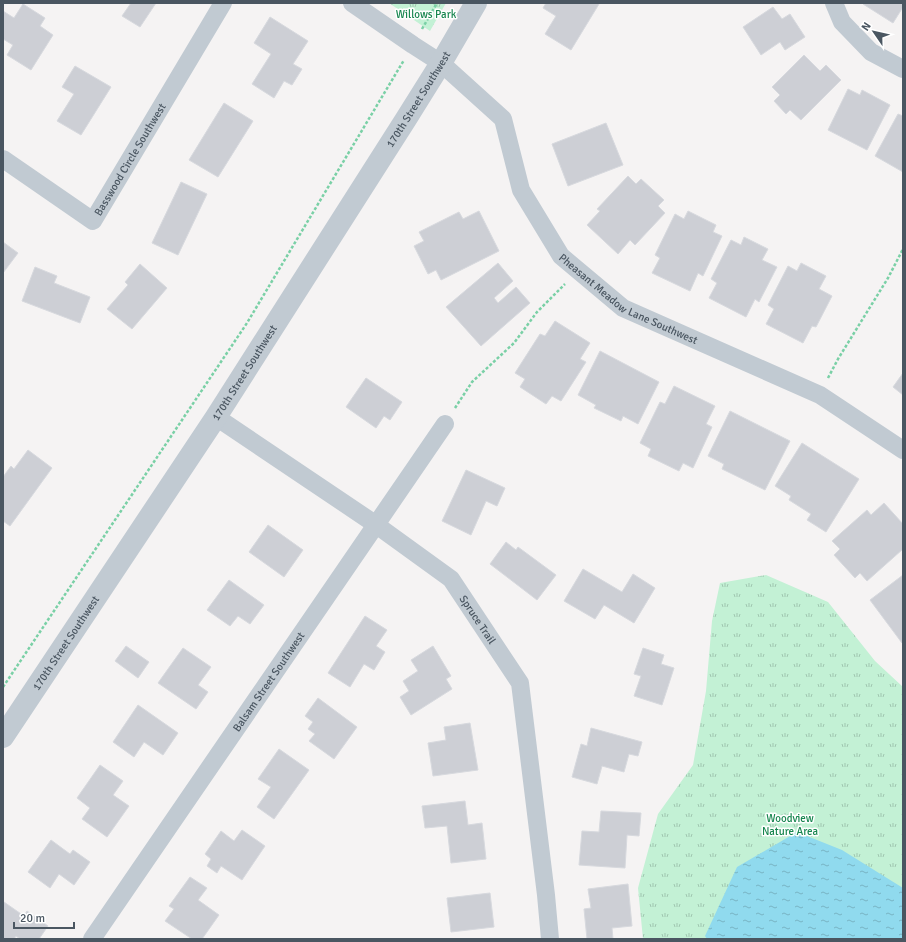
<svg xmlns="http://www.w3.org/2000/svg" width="906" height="942" font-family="Signika,sans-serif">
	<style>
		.grass { fill: url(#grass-tufts) }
		.water { fill: url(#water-ripples) }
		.building { fill: #cdcfd5; stroke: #d7d9de }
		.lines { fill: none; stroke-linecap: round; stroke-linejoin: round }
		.path { stroke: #7ad0a6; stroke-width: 2.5; stroke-dasharray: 3 2; stroke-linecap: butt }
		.minor { stroke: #c1cad2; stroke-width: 18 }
		.tertiary { stroke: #c1cad2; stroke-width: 22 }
		.labels { text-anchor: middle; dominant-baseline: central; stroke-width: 3; stroke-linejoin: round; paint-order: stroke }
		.park-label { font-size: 11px; fill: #17864f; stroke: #fff }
		.street-label { font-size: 11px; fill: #4a5661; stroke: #fff }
	</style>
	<defs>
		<pattern id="grass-tufts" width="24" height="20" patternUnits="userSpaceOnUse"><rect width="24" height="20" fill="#c3f1d5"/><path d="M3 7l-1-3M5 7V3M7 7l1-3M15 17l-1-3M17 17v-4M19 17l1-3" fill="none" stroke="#a0c6b0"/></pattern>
		<pattern id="water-ripples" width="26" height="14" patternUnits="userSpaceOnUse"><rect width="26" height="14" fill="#90daee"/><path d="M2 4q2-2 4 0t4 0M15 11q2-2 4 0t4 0" fill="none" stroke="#78b4c4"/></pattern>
	</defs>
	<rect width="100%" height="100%" fill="#f5f3f3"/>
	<!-- grass -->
	<g class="grass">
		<polygon points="389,3 446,3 430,31"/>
		<polygon points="766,575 828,602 875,661 903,687 903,939 643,939 638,888 658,814 693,765 706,691 712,621 720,583"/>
	</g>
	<!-- water -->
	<polygon class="water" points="797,832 842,850 903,888 903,939 707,939 705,936 737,867"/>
	<!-- building -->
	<g class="building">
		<polygon points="131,3 156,3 140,27 122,16"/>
		<polygon points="546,3 598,3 599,4 571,50 545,34 556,16 543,8"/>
		<polygon points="863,3 903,3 903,7 893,23 863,4"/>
		<polygon points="23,4 45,18 40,26 53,35 31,70 7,55 13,45 3,39 3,11 14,18"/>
		<polygon points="773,7 782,19 790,14 805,37 785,50 780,42 761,55 743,27"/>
		<polygon points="270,17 308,41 293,64 302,69 292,85 284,81 274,98 252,84 271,54 254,43"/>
		<polygon points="804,55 820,71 826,65 841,80 801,120 790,110 786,114 774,101 780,95 772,87"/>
		<polygon points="75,66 111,87 81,135 57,121 74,94 62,87"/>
		<polygon points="848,89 860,95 862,90 890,105 867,150 828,130"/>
		<polygon points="224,103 253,121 218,177 189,160"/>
		<polygon points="898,114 903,116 903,172 875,156"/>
		<polygon points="606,123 623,165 568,186 552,144"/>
		<polygon points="628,176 636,184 641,179 664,200 658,206 665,213 635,245 630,240 618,254 587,225 600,211 597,209"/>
		<polygon points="181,182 207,194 178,255 152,243"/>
		<polygon points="479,211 499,251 441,280 436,270 428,274 414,246 424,241 419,232 459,212 463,219"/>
		<polygon points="688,211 716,225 713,232 722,236 703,276 698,273 690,291 652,273 660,258 655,255 675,214 684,219"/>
		<polygon points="744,237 768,249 762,260 777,267 759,302 755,299 746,317 709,298 717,283 711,279 731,240 741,245"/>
		<polygon points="3,242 18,253 3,273"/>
		<polygon points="498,263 513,281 494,298 498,303 516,287 530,303 481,346 446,307"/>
		<polygon points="801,263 826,276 819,289 832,296 816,327 812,326 803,343 766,324 774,309 768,305 788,266 797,271"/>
		<polygon points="140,264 167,288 132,329 107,309 128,285 125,282"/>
		<polygon points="35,267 57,276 54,283 90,297 80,323 22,301"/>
		<polygon points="555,321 590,343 580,359 586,362 561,401 552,396 546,404 520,387 525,379 515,373 540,334 545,336"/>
		<polygon points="600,351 659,382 638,424 623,416 621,421 594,408 596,405 578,395"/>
		<polygon points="903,373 903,395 893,387"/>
		<polygon points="366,378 402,402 390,420 384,416 376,428 346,407"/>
		<polygon points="674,386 715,406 706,424 712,427 693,468 683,463 679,471 648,456 651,449 640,443 660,402 665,404"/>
		<polygon points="730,411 790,441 765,490 722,469 724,464 708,456"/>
		<polygon points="802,443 859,479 826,532 807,520 811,514 789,500 791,496 775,486"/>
		<polygon points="28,450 52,468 10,526 3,521 3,477 11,466 14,469"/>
		<polygon points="466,470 505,488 497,506 486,501 471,535 442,521"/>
		<polygon points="884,503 903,524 903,549 867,581 860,573 855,578 834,555 840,549 832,541 867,510 871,515"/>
		<polygon points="268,525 303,550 284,577 249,552"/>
		<polygon points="506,542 516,550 518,547 556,575 537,600 490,564"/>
		<polygon points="583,569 622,592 633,574 655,588 634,623 604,605 595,619 564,601"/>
		<polygon points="903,575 903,642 902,643 870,600"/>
		<polygon points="229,580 264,605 250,624 238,616 230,626 207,610"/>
		<polygon points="365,616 387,630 376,646 385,652 374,670 364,664 350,687 328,673"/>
		<polygon points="126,646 149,662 138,678 115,661"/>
		<polygon points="433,646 451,676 446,679 452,689 411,715 400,697 409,691 403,681 418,671 411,660"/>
		<polygon points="183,648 211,667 198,685 208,692 196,709 158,683"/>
		<polygon points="643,648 664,655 661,664 674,668 662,705 634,696 641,676 634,674"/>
		<polygon points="318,698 357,727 334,759 309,741 315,734 308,729 313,722 305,716"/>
		<polygon points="138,705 178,733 163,755 144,742 134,757 113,742"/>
		<polygon points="470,723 478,770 433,776 428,743 446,740 444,727"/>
		<polygon points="591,728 642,742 638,756 629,754 624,772 602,766 597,784 572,777 581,744 587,746"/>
		<polygon points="279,749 309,770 274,819 257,807 271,787 258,779"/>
		<polygon points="100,765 123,781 113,795 129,806 107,837 82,819 90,808 77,798"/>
		<polygon points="465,801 468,825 482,823 486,859 451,863 447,826 425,828 422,806"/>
		<polygon points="601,811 641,813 639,836 627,835 625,868 579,865 582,831 599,832"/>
		<polygon points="242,830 265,846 242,880 221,866 217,873 207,866 211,859 205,854 221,831 234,841"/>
		<polygon points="51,840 70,854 73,850 90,862 74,885 59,874 50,888 28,872"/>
		<polygon points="190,877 207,888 198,900 219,915 202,939 192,939 165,921 174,909 169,906"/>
		<polygon points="628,884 632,926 612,928 613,939 587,939 584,909 591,908 588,889"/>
		<polygon points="490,893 494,927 451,932 447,898"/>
		<polygon points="4,902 24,916 27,911 48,926 39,939 20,939 16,936 14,939 3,939 3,904"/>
	</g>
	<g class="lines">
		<!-- path -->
		<g class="path">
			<polyline points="422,29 437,3"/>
			<polyline points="828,378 838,359 888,278 903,249"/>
			<polyline points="455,408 472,382 514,343 537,312 565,284"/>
			<polyline points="3,687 247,323 404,60"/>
		</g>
		<!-- minor -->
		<g class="minor">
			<path id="s1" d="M352 3 413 45 441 63 503 119 521 190 561 256 623 308 820 395 903 450"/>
			<polyline points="834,3 842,22 871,52 903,69"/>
			<path id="s2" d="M3 159 93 221 223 3"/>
			<path id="s3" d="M216 417 375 524 451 579 520 683 546 895 550 939"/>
			<path id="s4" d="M92 939 445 424"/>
		</g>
		<!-- tertiary -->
		<path class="tertiary" id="s5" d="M3 737 216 417 406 119 441 63 476 3"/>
	</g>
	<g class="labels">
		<!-- park labels -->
		<g class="park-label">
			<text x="426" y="14">Willows Park</text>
			<text x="790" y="818">Woodview<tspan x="790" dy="13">Nature Area</tspan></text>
		</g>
		<!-- street labels -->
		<g class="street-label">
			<text stroke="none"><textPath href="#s5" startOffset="761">170th Street Southwest</textPath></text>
			<text stroke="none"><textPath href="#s2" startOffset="181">Basswood Circle Southwest</textPath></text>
			<text stroke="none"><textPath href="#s1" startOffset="422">Pheasant Meadow Lane Southwest</textPath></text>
			<text stroke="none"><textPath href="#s5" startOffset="437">170th Street Southwest</textPath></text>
			<text stroke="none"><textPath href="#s3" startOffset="334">Spruce Trail</textPath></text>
			<text stroke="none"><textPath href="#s5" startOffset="113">170th Street Southwest</textPath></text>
			<text stroke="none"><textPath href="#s4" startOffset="312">Balsam Street Southwest</textPath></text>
		</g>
	</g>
	<!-- border -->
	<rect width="906" height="942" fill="none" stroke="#4a5661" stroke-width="8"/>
	<!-- north arrow -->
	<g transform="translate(874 32) rotate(304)" stroke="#ffffff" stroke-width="3" paint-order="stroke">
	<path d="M0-3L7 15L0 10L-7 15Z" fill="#4a5661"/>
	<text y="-6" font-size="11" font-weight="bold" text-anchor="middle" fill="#4a5661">N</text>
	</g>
	<!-- scale -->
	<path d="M14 922v6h60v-6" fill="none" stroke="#4a5661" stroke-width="2"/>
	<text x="20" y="922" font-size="12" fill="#4a5661" stroke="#ffffff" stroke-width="3" paint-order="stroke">20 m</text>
</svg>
